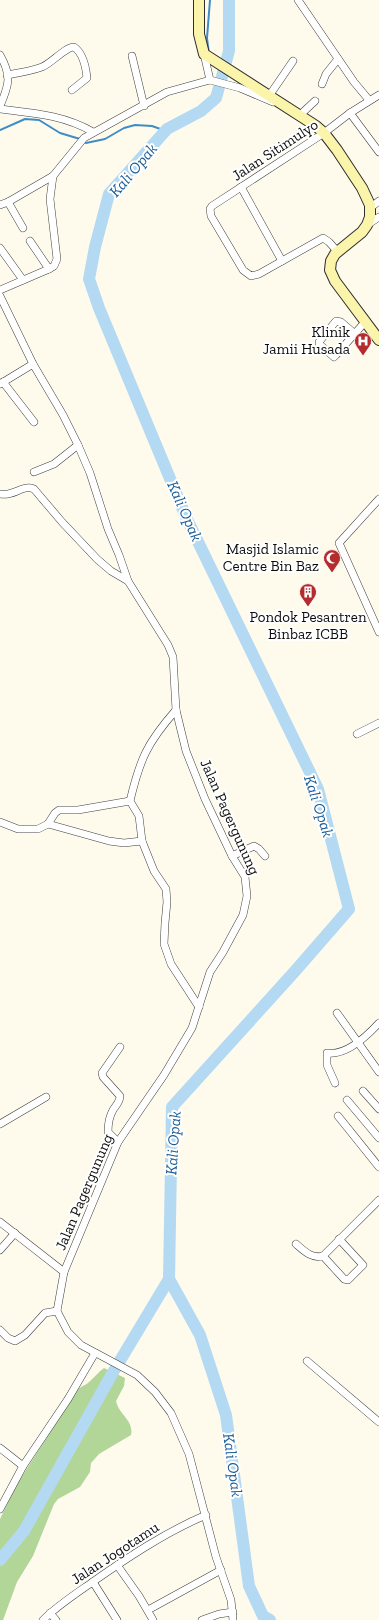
<svg xmlns="http://www.w3.org/2000/svg" width="379" height="1620" font-family="'Zilla Slab',serif">
	<style>
		.forest { fill: #b2d698 }
		.lines { fill: none; stroke-linecap: round; stroke-linejoin: round }
		.stream { stroke: #3f8cc6; stroke-width: 2 }
		.river { stroke: #b4d9f3; stroke-width: 12 }
		.minor-casing { stroke: #3f3f3f; stroke-width: 8 }
		.secondary-casing { stroke: #2e2e2e; stroke-width: 12 }
		.minor { stroke: #fff; stroke-width: 7 }
		.secondary { stroke: #fbf4ab; stroke-width: 10 }
		.labels { text-anchor: middle; dominant-baseline: central; stroke-width: 4; stroke-linejoin: round; paint-order: stroke }
		.street-label { font-size: 15px; fill: #0c0c0c; stroke: #fff }
		.poi-label { font-size: 15px; fill: #0c0c0c; stroke: #fff; text-anchor: end }
		.water-label { font-size: 16px; font-style: italic; fill: #1c5e97; stroke: #fff }
	</style>
	<rect width="100%" height="100%" fill="#fefbed"/>
	<!-- forest -->
	<path class="forest" d="M104 1368 125 1378 124 1386 116 1401C119 1415 134 1420 131 1435L99 1454 91 1463 90 1472 80 1487 58 1499 54 1504 33 1556 17 1582 3 1620H0V1519L17 1484 78 1389C82 1386 86 1385 89 1382 95 1377 98 1372 104 1368Z"/>
	<g class="lines">
		<!-- stream -->
		<g class="stream">
			<polyline points="209,54 207,38 210,0"/>
			<polyline points="0,130 25,119 39,120 60,133 80,139"/>
			<polyline points="83,141 86,143 105,139 124,128 135,125 152,126 166,131"/>
		</g>
		<!-- river -->
		<g class="river">
			<polyline points="229,0 229,51 216,98 201,111 167,129 109,194 95,247 89,279 99,308 186,517 318,789 349,909 296,970 172,1107 169,1279 200,1335 226,1415 249,1586 263,1616 270,1620"/>
			<polyline points="0,1560 24,1531 112,1374 169,1279"/>
		</g>
		<!-- minor casing -->
		<g class="minor-casing">
			<g id="minor">
				<polyline points="298,0 354,82 369,100"/>
				<polyline points="204,54 210,80"/>
				<path d="M0 55C12 76 9 85 0 106"/>
				<polyline points="132,56 144,106"/>
				<path d="M7 75C19 73 31 71 42 67 52 63 65 47 74 47 83 53 86 68 87 78L72 90"/>
				<polyline points="322,84 326,74 338,59"/>
				<polyline points="269,96 293,61"/>
				<path d="M0 109C33 113 64 115 93 132"/>
				<polyline points="350,113 379,152"/>
				<polyline points="300,115 315,101"/>
				<polyline points="241,187 282,261"/>
				<polyline points="8,202 23,228"/>
				<polyline points="0,205 8,202 53,176"/>
				<polyline points="370,208 379,201"/>
				<polyline points="367,225 379,217"/>
				<polyline points="30,241 49,269"/>
				<polyline points="0,248 23,280"/>
				<polyline points="337,251 329,242 323,238 259,274 251,276 243,270 211,216 210,209 212,206 324,133 350,113 379,95"/>
				<polyline points="0,290 49,269 54,266 57,259 50,199 53,176 84,138 167,92 210,80 240,88 273,102"/>
				<polyline points="0,296 33,364 63,415 78,445 90,473 108,529 119,555 128,581"/>
				<polyline points="355,334 341,322 336,321 319,342 319,344 334,357 336,355 365,322"/>
				<polyline points="3,382 34,422"/>
				<polyline points="0,384 33,364"/>
				<polyline points="34,472 54,464 78,445"/>
				<path d="M0 494C14 497 22 484 34 489L62 522 97 559 111 571 128 581 168 645 173 657 176 710 186 751 205 799 232 856 245 877 247 896 243 915 223 952 210 972 192 1028 164 1075 118 1142 64 1272 57 1311 68 1332 81 1345 137 1375 155 1392 171 1413 189 1454 216 1557 231 1600 233 1620"/>
				<polyline points="379,499 339,543 379,632"/>
				<path d="M176 710C147 743 140 759 130 801L139 816 142 841 154 871 166 889 167 902 165 923 164 944 171 964 199 1007"/>
				<polyline points="357,734 379,723"/>
				<polyline points="0,822 18,829 38,829 48,824 109,841 124,843 142,841"/>
				<polyline points="48,824 55,813 59,810 78,810 130,801"/>
				<polyline points="232,856 254,846 259,849 265,856"/>
				<polyline points="337,1013 379,1072"/>
				<path d="M335 1083 327 1065V1053C346 1056 367 1036 379 1023"/>
				<polyline points="363,1091 379,1109"/>
				<polyline points="347,1100 379,1138"/>
				<polyline points="338,1116 379,1167"/>
				<polyline points="0,1124 46,1097"/>
				<path d="M118 1142 108 1132C108 1124 109 1117 113 1110 116 1105 120 1102 120 1096L103 1077 102 1073 120 1047"/>
				<polyline points="0,1222 64,1272"/>
				<path d="M296 1244C304 1251 312 1259 323 1256L344 1279 348 1280 363 1265 339 1239"/>
				<polyline points="0,1250 15,1233"/>
				<polyline points="323,1256 379,1200"/>
				<polyline points="0,1330 8,1338 15,1341 25,1335 45,1313 57,1311"/>
				<polyline points="307,1361 379,1422"/>
				<polyline points="0,1448 23,1466"/>
				<polyline points="0,1509 23,1466 68,1399 95,1353"/>
				<polyline points="117,1565 139,1596 153,1620"/>
				<polyline points="93,1582 117,1620"/>
				<polyline points="148,1610 221,1570"/>
				<polyline points="50,1613 56,1620"/>
				<path d="M43 1620C58 1605 77 1593 94 1581 130 1556 166 1532 206 1515"/>
				<polyline points="202,1620 219,1614 233,1612"/>
			</g>
		</g>
		<!-- secondary casing -->
		<g class="secondary-casing">
			<polyline id="secondary" points="199,0 199,34 204,54 316,126 324,133 337,150 362,188 370,205 370,217 367,225 362,232 335,254 331,261 330,270 335,281 379,340"/>
		</g>
		<!-- minor -->
		<use href="#minor" class="minor"/>
		<!-- secondary -->
		<use href="#secondary" class="secondary"/>
	</g>
	<!-- icons -->
	<defs>
		<g id="hospital-pin" transform="scale(0.9)"><path d="M0 17L-7.5 6A9.5 9.5 0 1 1 7.5 6Z" fill="#b52c2e" stroke="#fff"/><path d="M-5-5h3v3.5h4V-5h3V5h-3V1.5h-4V5h-3Z" fill="#fff"/></g>
		<g id="mosque-pin" transform="scale(0.9)"><path d="M0 17L-7.5 6A9.5 9.5 0 1 1 7.5 6Z" fill="#b52c2e" stroke="#fff"/><path d="M3.5-4.9A6 6 0 1 0 3.5 4.9A5 5 0 1 1 3.5-4.9Z" fill="#fff"/></g>
		<g id="building-pin" transform="scale(0.9)"><path d="M0 17L-7.5 6A9.5 9.5 0 1 1 7.5 6Z" fill="#b52c2e" stroke="#fff"/><path d="M-4-6H4V6H1V3H-1V6H-4ZM-2.5-4.3h1.7v1.8h-1.7ZM.8-4.3h1.7v1.8H.8ZM-2.5-1h1.7V.8h-1.7ZM.8-1h1.7V.8H.8Z" fill="#fff"/></g>
	</defs>
	<g fill-rule="evenodd">
		<use href="#hospital-pin" x="363" y="341"/>
		<use href="#mosque-pin" x="332" y="558"/>
		<use href="#building-pin" x="308" y="592"/>
	</g>
	<g class="labels">
		<!-- street labels -->
		<g class="street-label">
			<text transform="translate(275 150) rotate(-33)">Jalan Sitimulyo</text>
			<text transform="translate(230 817) rotate(66)">Jalan Pagergunung</text>
			<text transform="translate(84 1192) rotate(-67)">Jalan Pagergunung</text>
			<text transform="translate(115 1553) rotate(-33)">Jalan Jogotamu</text>
		</g>
		<!-- poi labels -->
		<g class="poi-label">
			<text x="350" y="332">Klinik<tspan x="350" dy="17">Jamii Husada</tspan></text>
			<text x="319" y="549">Masjid Islamic<tspan x="319" dy="17">Centre Bin Baz</tspan></text>
			<text x="308" y="617" text-anchor="middle">Pondok Pesantren<tspan x="308" dy="17">Binbaz ICBB</tspan></text>
		</g>
		<!-- water labels -->
		<g class="water-label">
			<text transform="translate(133 170) rotate(-50)">Kali Opak</text>
			<text transform="translate(185 511) rotate(66)">Kali Opak</text>
			<text transform="translate(319 806) rotate(72)">Kali Opak</text>
			<text transform="translate(173 1143) rotate(-86)">Kali Opak</text>
			<text transform="translate(233 1465) rotate(82)">Kali Opak</text>
		</g>
	</g>
</svg>
